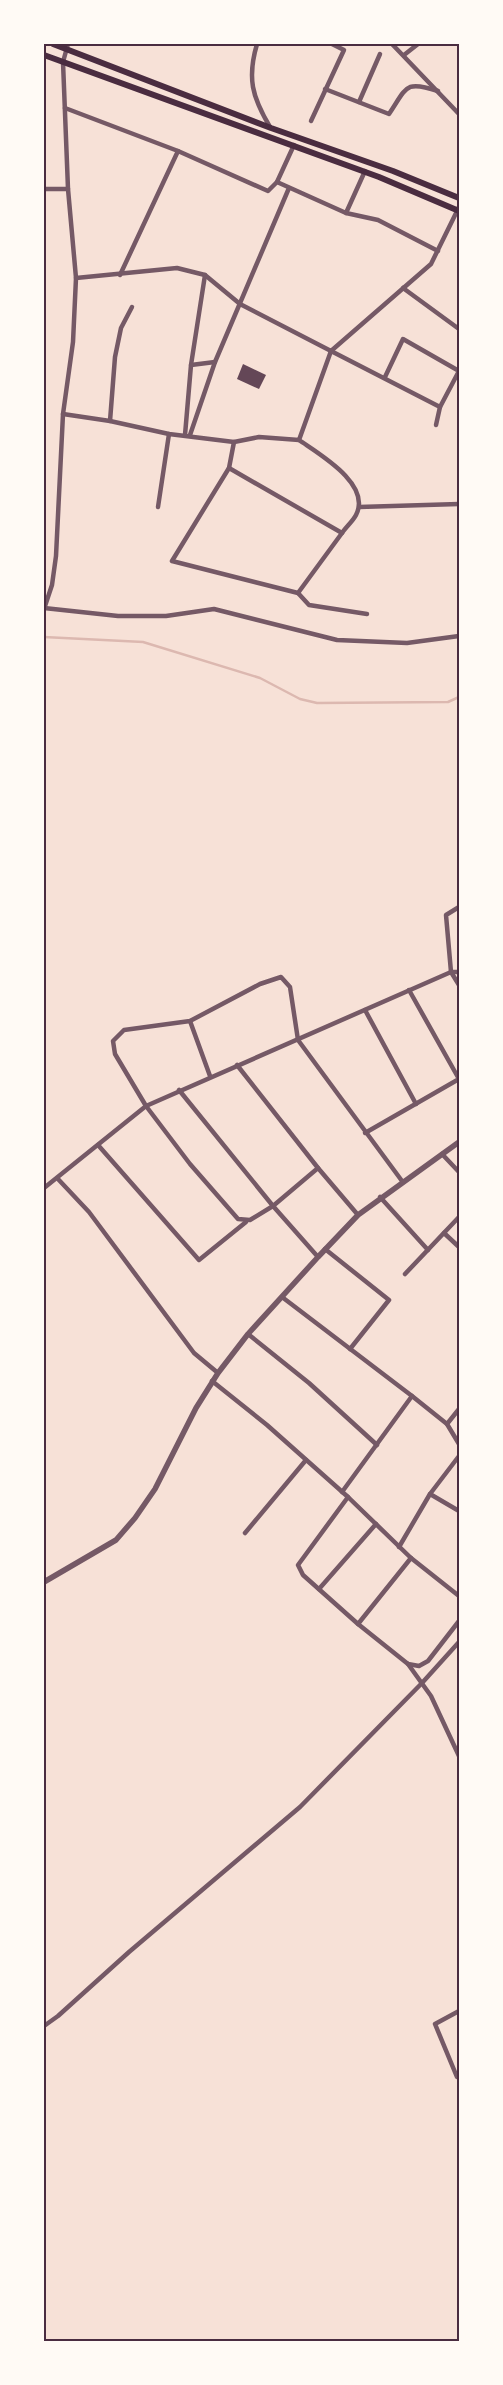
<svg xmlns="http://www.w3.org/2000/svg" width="503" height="2385" font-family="'Zilla Slab',serif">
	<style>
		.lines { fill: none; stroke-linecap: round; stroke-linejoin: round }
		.stream { stroke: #dcb8b0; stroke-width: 2.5 }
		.building { fill: #644757 }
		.minor { stroke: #755966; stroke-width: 4.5 }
		.tertiary { stroke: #755966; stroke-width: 5.5 }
		.secondary { stroke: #4a2c40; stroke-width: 6 }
		.neatline { fill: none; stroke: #4a2c40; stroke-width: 2 }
	</style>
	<rect width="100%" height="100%" fill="#f7e1d7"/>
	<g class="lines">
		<!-- stream -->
		<polyline class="stream" points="44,637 143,642 260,678 300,699 317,703 448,702 459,697"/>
	</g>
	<!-- building -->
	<polygon class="building" points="243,364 266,375 259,389 237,379"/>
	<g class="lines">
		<!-- minor -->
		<g class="minor">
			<path d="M257 44C247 78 252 97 270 127"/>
			<polyline points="392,44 459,114"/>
			<polyline points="404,55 418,44"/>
			<path d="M325 89 389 114C407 87 405 80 438 91"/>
			<polyline points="359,102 380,54"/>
			<polyline points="65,108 178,151 268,191 277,182 346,213 378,220 438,251"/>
			<polyline points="311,121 344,50 332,44"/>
			<polyline points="277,182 294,145"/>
			<polyline points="44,189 68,189"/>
			<polyline points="346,213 365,171"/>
			<polyline points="120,275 178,151"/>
			<polyline points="76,278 177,268 205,275 240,304 331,351 431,264 459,207"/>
			<polyline points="403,288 459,329"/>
			<polyline points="191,365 215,362"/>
			<polyline points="385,377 403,339 459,371 440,407 436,425"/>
			<polyline points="63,414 110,421 169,434 234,442 259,437 299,440 331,351 440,407"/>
			<polyline points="110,421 115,357 121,328 132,307"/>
			<polyline points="185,435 191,365 205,275"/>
			<polyline points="190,435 215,362 289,188"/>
			<polyline points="234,442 229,468 172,561 298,593 342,533"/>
			<path d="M229 468 342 533C346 527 353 521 356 515 372 484 319 454 299 440"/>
			<polyline points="158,507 169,434"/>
			<polyline points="359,507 459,504"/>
			<polyline points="298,593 309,605 367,614"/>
			<polyline points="44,608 118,616 166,616 214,609 337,640 407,643 459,636"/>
			<polyline points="44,609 52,585 56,556 63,414 73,342 76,278 68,189 63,62 68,44"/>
			<polyline points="459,907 446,915 451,972 459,985"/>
			<polyline points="409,990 459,1079"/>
			<polyline points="365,1010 416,1104"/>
			<polyline points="190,1021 210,1076"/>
			<polyline points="237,1065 318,1168 358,1215"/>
			<polyline points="179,1090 273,1206 318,1257"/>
			<polyline points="365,1133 459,1079"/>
			<polyline points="98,1145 199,1260 246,1222"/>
			<polyline points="442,1154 459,1172"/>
			<polyline points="318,1168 273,1206 250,1220 238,1219 190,1164 146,1106 115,1054 113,1041 124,1030 190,1021 260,984 281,977 290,987 298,1040 402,1181"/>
			<polyline points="58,1179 89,1212 194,1353 218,1373"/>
			<polyline points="44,1188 146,1106 451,972 459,972"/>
			<polyline points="380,1197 428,1250"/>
			<polyline points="444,1233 459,1247"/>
			<polyline points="325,1249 389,1300 350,1349"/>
			<polyline points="405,1274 459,1217"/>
			<polyline points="282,1297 412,1396 447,1424 459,1444"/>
			<polyline points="248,1334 309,1383 377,1445"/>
			<polyline points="212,1381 267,1425 348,1497 411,1558 459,1596"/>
			<polyline points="447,1424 459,1409"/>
			<polyline points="342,1492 412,1396"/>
			<polyline points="430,1494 459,1511"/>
			<polyline points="348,1497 298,1565 303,1575 358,1624 411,1558"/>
			<polyline points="245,1533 306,1460"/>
			<polyline points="399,1547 430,1494 459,1456"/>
			<polyline points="319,1589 376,1524"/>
			<polyline points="358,1624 408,1664 419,1666 428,1661 459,1621"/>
			<polyline points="408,1664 431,1696 459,1756"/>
			<polyline points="44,2026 58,2016 129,1952 300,1807 422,1683 459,1642"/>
			<polyline points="457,2077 435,2024 459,2011"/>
		</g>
		<!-- tertiary -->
		<polyline class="tertiary" points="44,1582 116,1540 135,1518 155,1489 196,1408 218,1373 248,1334 318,1257 358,1215 459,1142"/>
		<!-- secondary -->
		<g class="secondary">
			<polyline points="53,44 271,128 393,171 459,198"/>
			<polyline points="44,55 379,177 459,211"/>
		</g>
	</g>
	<!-- border -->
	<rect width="503" height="2385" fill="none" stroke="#fffaf5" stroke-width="90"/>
	<rect x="45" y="45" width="413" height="2295" class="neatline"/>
</svg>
